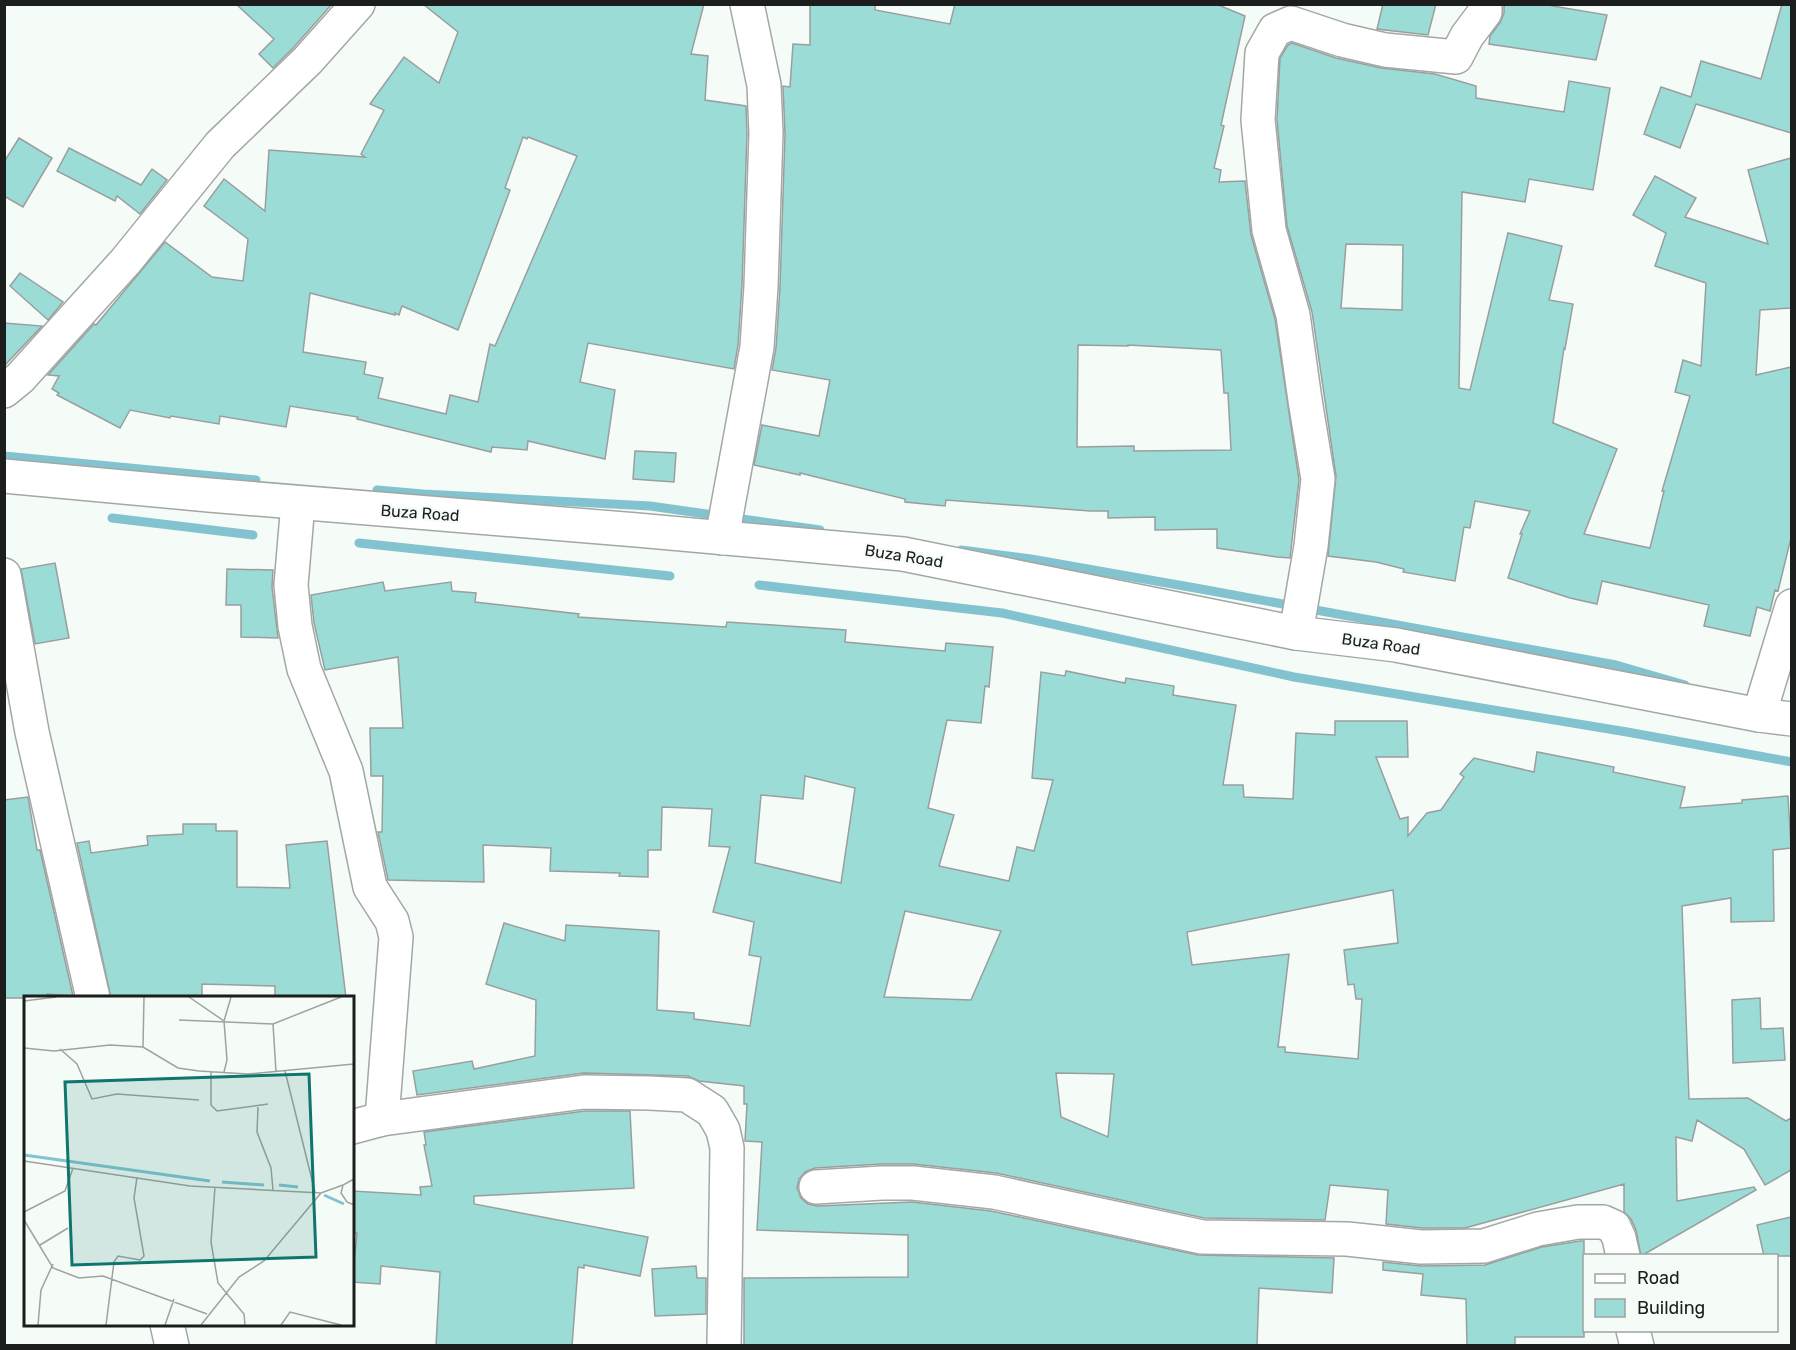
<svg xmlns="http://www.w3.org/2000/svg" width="1796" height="1350" font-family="Rubik,sans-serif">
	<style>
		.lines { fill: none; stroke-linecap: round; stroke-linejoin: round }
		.stream { stroke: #83c3cf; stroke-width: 9 }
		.building { fill: #9bddd6; stroke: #999f9e; stroke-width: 1.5; fill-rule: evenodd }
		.minor-casing { stroke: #a3a8a5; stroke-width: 36 }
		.major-casing { stroke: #a3a8a5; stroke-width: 36 }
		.minor { stroke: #fff; stroke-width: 33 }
		.major { stroke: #fff; stroke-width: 33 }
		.labels { text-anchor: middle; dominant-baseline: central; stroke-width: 4.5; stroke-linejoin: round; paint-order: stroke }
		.street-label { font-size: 16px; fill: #1c1e1d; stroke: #f5fbf7 }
		.inset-river { fill: none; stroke: #83c3cf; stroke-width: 3 }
		.inset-road { fill: none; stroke: #9ea3a0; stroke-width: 1.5 }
		.view { fill: #0f766e; fill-opacity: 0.15; stroke: #0f766e; stroke-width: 3 }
		.inset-edge { fill: none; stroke: #1c1e1d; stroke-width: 3 }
	</style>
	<rect width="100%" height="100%" fill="#f5fbf7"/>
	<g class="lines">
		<!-- stream -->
		<g class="stream">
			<polyline points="4,456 256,480"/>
			<polyline points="377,490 423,494 650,506 820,530"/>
			<polyline points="112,518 253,535"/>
			<polyline points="359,543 670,576"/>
			<polyline points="961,550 1031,559 1201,589 1616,665 1685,685"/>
			<polyline points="759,585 1002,613 1294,677 1627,732 1792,762"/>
		</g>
	</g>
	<!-- building -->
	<g class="building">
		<polygon points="236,4 332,4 294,47 273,68 259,54 274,39"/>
		<path d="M423 4H704L691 54 708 56 705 100 746 106 747 133 742 285 738 345 734 369 588 343 580 382 615 390 605 459 528 441 527 450 492 447 491 452 357 419 358 417 290 406 286 427 220 416 219 424 171 416 170 418 130 410 120 428 57 395 59 393 52 389 59 376 48 375 94 324 96 325 165 242 212 277 243 281 248 239 204 206 224 179 265 211 269 150 365 157 361 154 384 110 370 104 404 57 439 83 458 32ZM523 137 527 139 528 137 577 156 495 346 490 344 478 402 450 395 446 414 378 398 383 378 364 374 366 362 303 352 310 293 395 315V313L399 315 402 306 458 330 510 190 505 188Z"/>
		<path d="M810 4H875V10L950 24 955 4H1216L1245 16 1221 125 1224 126 1214 168 1221 170 1219 182 1245 181 1251 235 1275 319 1299 480 1290 558 1277 557 1217 548V529L1155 530V517L1108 518V511H1090L946 500 945 506 905 502V499L800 473V475L754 465 762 425 819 436 830 380 772 370 776 348 780 287 785 134 783 86 790 87 793 44 810 45ZM1078 345 1128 346V345L1221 350 1224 393H1228L1231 450 1134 451V446L1077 447Z"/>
		<polygon points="1383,4 1436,4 1428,35 1377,29"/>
		<polygon points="1504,4 1541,4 1607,15 1596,60 1489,44 1490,36 1500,23 1504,13"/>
		<polygon points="1782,4 1791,4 1791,133 1696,104 1680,148 1644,134 1661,87 1691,97 1701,61 1761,79"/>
		<path d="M1292 43 1336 58 1381 68 1435 74 1476 86V98L1564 112 1569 81 1610 88 1593 190 1529 179 1525 202 1462 192 1459 388 1470 390 1508 233 1562 246 1549 300 1573 304 1565 349 1564 348 1553 423 1617 449 1584 534 1650 548 1664 491H1662L1690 396 1675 392 1683 360 1701 366 1706 283 1655 266 1666 233 1633 215 1655 176 1696 198 1685 217 1768 244 1748 170 1791 158V308L1760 310 1756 375 1791 367V538L1778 591 1775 590 1770 611 1757 607 1750 636 1704 626 1709 605 1602 581 1597 604 1570 598 1508 578 1522 534H1520L1530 511 1475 501 1470 528 1464 527 1455 581 1403 572 1404 569 1376 562 1328 556 1336 476 1312 312 1287 226 1277 120 1280 58 1288 45ZM1346 244 1403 245 1402 310 1341 308Z"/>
		<polygon points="19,138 52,158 23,207 4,196 4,162"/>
		<polygon points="69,148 141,185 152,169 167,180 140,214 117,196 115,201 57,171"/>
		<polygon points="20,273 63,302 48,320 10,286"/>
		<polygon points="4,323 42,326 4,366"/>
		<polygon points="635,451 676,453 674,482 633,479"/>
		<polygon points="55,563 69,638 35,644 21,569"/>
		<polygon points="227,569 273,570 272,587 278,638 241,637 241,605 226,605"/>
		<path d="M383 582 385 591 451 582 452 591 476 593 475 602 579 614 578 617 726 627 727 622 846 630 845 642 945 651 946 643 993 647 989 687 985 686 981 723 947 720 928 808 954 815 939 866 1009 881 1017 847 1034 851 1053 780 1032 778 1041 672 1065 676 1066 671 1125 683 1126 678 1174 686 1173 695 1236 705 1223 785H1243L1244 797 1293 799 1296 733 1335 735V721H1407L1408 757H1376L1400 819 1408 817V836L1427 813 1441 810 1464 777 1460 774 1474 758 1534 772 1537 752 1614 767 1613 772 1685 787 1680 808 1742 803V800L1788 796 1791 848 1773 850 1774 921 1731 922V898L1682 906 1689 1099 1748 1098 1786 1121 1791 1118V1170L1765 1185 1744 1149 1697 1120 1692 1141 1676 1137 1677 1201 1754 1187 1756 1190 1641 1256 1636 1230 1631 1219 1624 1212V1184L1465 1228H1422L1386 1224 1388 1190 1330 1185 1325 1220 1204 1218 996 1173 913 1164H881L815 1168 805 1172 799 1179 797 1188 801 1198 808 1204 817 1206 912 1202 991 1211 1198 1255 1334 1258 1332 1293 1259 1288 1257 1346H744V1278L908 1277V1235L757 1230 762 1142 745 1141 747 1104H744V1086L699 1081 688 1076 584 1073 417 1095 413 1071 472 1061 474 1069 535 1056 536 1000 486 984 504 923 565 941 566 925 659 931 657 1010 694 1013V1019L750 1026 761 957 749 955 754 922 713 912 730 847 709 846 712 809 662 807 661 850H648V877L619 876 620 873 550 871 551 848 483 845 484 882 388 880 378 832H382L383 776H371L370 728H403L398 657 325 670 314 623 311 595ZM805 776 855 788 841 883 755 863 761 795 803 799ZM1393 890 1398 943 1344 950 1348 985 1354 984 1356 999H1362L1358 1059 1285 1052V1047H1278L1289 954 1192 965 1187 932ZM905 911 1001 931 971 1000 884 997ZM1056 1073 1114 1074 1108 1137 1061 1117Z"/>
		<polygon points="28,797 37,850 40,850 73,996 47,994 47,998 4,998 4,800"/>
		<polygon points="183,824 216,824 216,831 237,831 237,887 290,888 286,845 327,841 346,998 275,998 275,986 202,984 202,998 111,998 77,843 89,841 91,853 148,845 147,836 183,834"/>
		<polygon points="1760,998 1761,1029 1783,1028 1785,1060 1733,1063 1732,1000"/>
		<polygon points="585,1111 630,1111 634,1188 474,1196 474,1204 648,1237 640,1276 584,1265 584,1268 578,1267 572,1346 436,1346 440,1272 381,1266 380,1284 352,1282 357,1233 352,1233 352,1191 421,1195 420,1187 432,1186 424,1145 426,1145 424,1132"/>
		<polygon points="1791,1217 1791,1256 1764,1256 1757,1225"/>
		<polygon points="1580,1241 1584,1241 1584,1337 1515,1337 1515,1346 1467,1346 1466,1299 1421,1295 1423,1274 1383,1270 1383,1262 1421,1266 1485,1265 1542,1247"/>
		<polygon points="696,1266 697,1278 706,1278 706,1314 655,1316 652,1269"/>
	</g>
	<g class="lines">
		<!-- minor casing -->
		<g class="minor-casing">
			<g id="minor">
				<polyline points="4,391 20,378 125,262 220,145 308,60 358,4"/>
				<polyline points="298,503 291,585 295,626 304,669 346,771 370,887 392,921 396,937 382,1119"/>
				<polyline points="722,538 757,347 761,286 766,133 764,85 747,4"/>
				<polyline points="4,575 32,732 93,998"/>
				<polyline points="1296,633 1311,546 1318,479 1305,400 1293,315 1269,230 1258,120 1262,53 1275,30 1291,23 1342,40 1385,50 1456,57 1467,36 1485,12 1485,4"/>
				<polyline points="1759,715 1792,606"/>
				<polyline points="352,1127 382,1119 584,1092 649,1093 687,1095 712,1111 723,1130 727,1148 724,1346"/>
				<polyline points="816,1187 882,1183 913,1183 994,1192 1202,1237 1347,1239 1421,1247 1484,1246 1538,1229 1578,1222 1603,1222 1614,1227 1619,1238 1623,1256"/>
				<polyline points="167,1324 172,1346"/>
				<polyline points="1633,1330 1637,1346"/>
			</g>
		</g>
		<!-- major casing -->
		<g class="major-casing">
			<polyline id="major" points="4,476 209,495 637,530 903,554 1296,633 1396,645 1759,715 1792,719"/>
		</g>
		<!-- minor -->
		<use href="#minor" class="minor"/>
		<!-- major -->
		<use href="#major" class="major"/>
	</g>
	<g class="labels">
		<!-- street labels -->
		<g class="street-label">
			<text transform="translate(420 513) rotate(4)">Buza Road</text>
			<text transform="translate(904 556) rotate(9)">Buza Road</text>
			<text transform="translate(1381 644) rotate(8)">Buza Road</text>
		</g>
	</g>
	<!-- overview -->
	<g transform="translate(24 996)">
		<rect width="330" height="330" fill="#f5fbf7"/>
		<path class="inset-river" d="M0 159 186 185M198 186 240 189M255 189 274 191M300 199 320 208"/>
		<path class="inset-road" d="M165 1 200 25M0 5 32 1M155 24 249 28 317 1M249 28 252 76M119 51 120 1M0 52 30 55 86 49 119 51 154 72 175 75 224 78 330 68M36 53 53 68 68 103 93 98 175 104M187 75V109L193 115 244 108M261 75 291 196M200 76 203 64 200 25 207 1M234 111 233 136 247 172 249 194M0 165 166 190 297 197 319 189M330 183 319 189 317 197 323 206 330 209M191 191 187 246 194 287 220 318 221 329M0 216 41 195 49 172M0 224 29 272 55 282 79 280 183 318M16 249 44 232M14 329 17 294 29 268M82 329 90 266 94 260 116 264 120 260 110 202 113 181M141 329 150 303M177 329 215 281 240 265 297 197M257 329 266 316 317 329"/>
		<path class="view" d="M285 78 292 261 48 269 41 86Z"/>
		<rect width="330" height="330" class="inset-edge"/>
	</g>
	<!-- border -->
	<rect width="1796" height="1350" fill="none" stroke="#1c1e1d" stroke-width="12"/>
	<!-- legend -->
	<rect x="1583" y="1254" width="195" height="78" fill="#f5fbf7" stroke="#9ea3a0" stroke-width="1.5"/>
	<rect x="1595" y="1274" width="30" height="9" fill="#ffffff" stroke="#9ea3a0" stroke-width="1.5"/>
	<text x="1637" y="1284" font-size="18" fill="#1c1e1d">Road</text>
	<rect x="1595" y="1299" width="30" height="18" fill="#9bddd6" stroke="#9ea3a0" stroke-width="1.5"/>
	<text x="1637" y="1314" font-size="18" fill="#1c1e1d">Building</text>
</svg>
